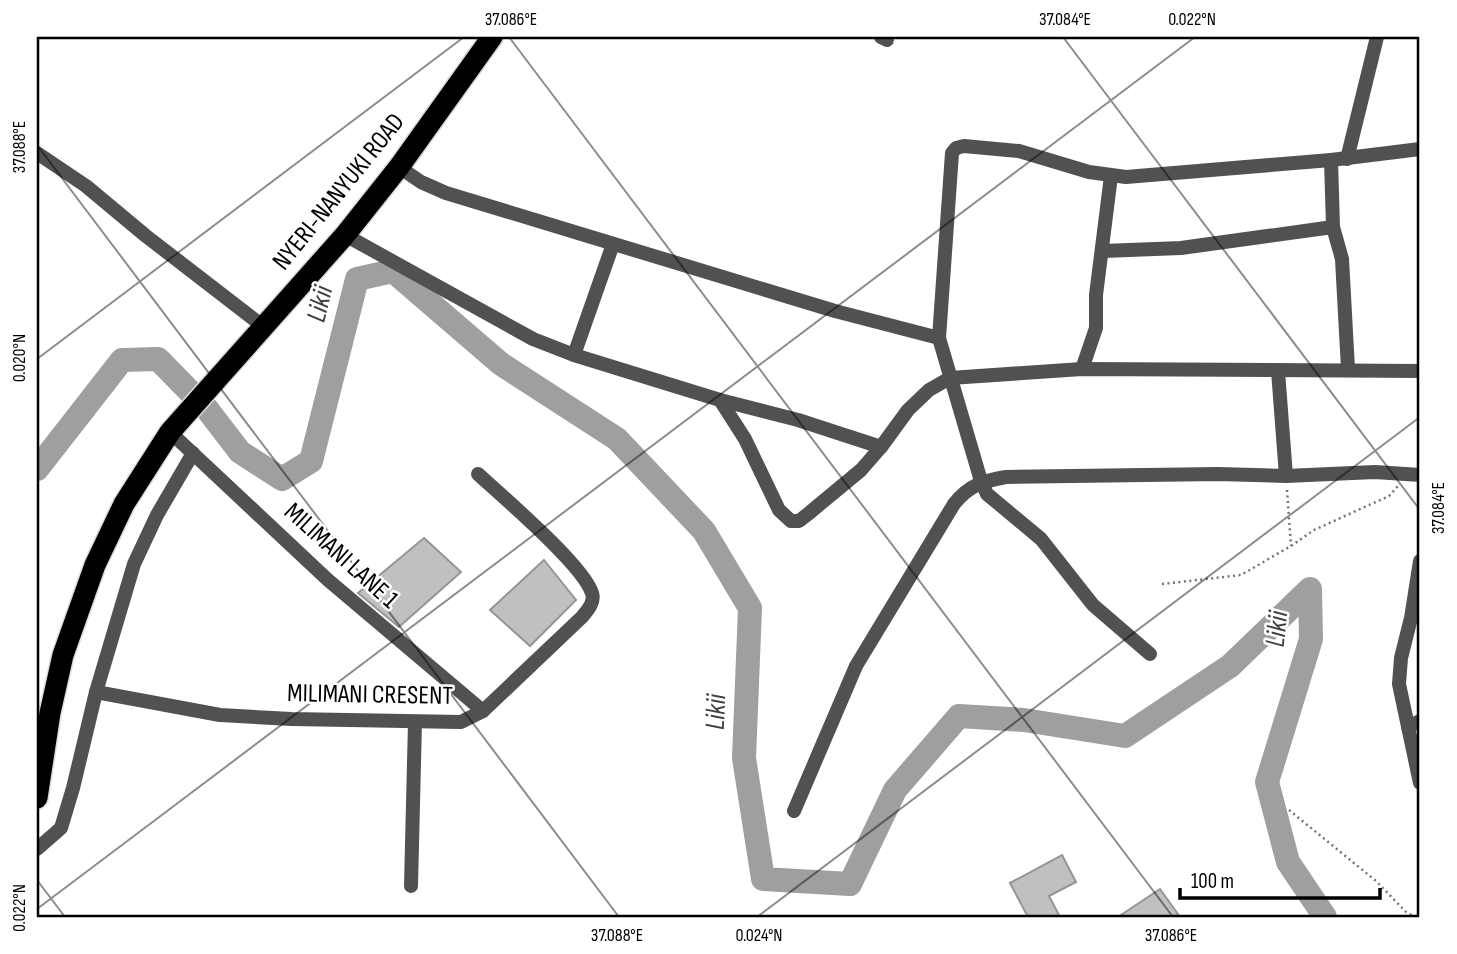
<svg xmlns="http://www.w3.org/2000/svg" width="1457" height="954" font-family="'Sofia Sans Condensed',sans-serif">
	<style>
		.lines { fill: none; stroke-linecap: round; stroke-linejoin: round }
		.river { stroke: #9f9f9f; stroke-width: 24 }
		.building { fill: #c0c0c0; stroke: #959595; stroke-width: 2 }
		.highway-casing { stroke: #dbdbdb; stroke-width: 24 }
		.path { stroke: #737373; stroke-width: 2.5; stroke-dasharray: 2 3.5; stroke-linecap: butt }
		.minor { stroke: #515151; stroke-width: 14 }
		.highway { stroke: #000; stroke-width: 21 }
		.ticks { fill: none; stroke: #000; stroke-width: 2; stroke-opacity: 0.45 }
		.labels { text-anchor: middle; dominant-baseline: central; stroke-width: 5; stroke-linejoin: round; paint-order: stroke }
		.street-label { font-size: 26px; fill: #000; stroke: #fff }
		.water-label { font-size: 28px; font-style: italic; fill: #404040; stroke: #fff }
		.neatline { fill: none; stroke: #000; stroke-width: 2.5 }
		.ticks-label { font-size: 18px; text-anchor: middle; fill: #000 }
	</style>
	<rect width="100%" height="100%" fill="#fff"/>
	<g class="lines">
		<!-- river -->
		<polyline class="river" points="37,469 122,360 158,359 207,409 240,452 282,479 311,461 357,279 393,271 501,364 617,439 704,531 750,608 744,758 763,879 850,884 895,790 959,716 1024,720 1125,736 1230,666 1310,589 1311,639 1267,782 1288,862 1325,917"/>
	</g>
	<!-- building -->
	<g class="building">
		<polygon points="424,538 461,572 399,627 358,593"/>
		<polygon points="544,560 576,600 530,646 490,610"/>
		<polygon points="1062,855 1076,882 1049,896 1060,917 1028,917 1010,883"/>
		<polygon points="1160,889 1180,917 1118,917"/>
	</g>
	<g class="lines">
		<!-- highway casing -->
		<g class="highway-casing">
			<polyline id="highway" points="37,798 50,713 63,655 95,565 124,504 170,432 345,235 399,167 492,37"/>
		</g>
		<!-- path -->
		<g class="path">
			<polyline points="1287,490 1291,546"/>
			<polyline points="1162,584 1241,575 1291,546 1314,530 1389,496 1398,486"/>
			<polyline points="1289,810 1376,881 1406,912 1415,917"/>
		</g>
		<!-- minor -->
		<g class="minor">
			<polyline points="881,37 887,40"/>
			<polyline points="37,153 86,186 146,236 264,327"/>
			<polyline points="1347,159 1377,37"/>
			<polyline points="1331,160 1333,227 1342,259 1348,369"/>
			<polyline points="399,167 421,182 446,193 835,311 939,338"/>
			<polyline points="345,235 533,339 574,355 720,400 745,439 779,510 791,521 799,521 808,514 861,470 881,447 908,410 929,390 950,378 1082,369 1420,371"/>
			<polyline points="1103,251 1181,248 1333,227"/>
			<polyline points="574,355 613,244"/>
			<polyline points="1082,369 1096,328 1096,295 1111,176"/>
			<polyline points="1278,371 1286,476"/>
			<polyline points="720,400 798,420 881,447"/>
			<polyline points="170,432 328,580 483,711"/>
			<polyline points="1420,561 1411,618 1401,658 1399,684 1420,783"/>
			<polyline points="1150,654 1093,605 1041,539 987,494 981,481 939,338 952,153 956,148 964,146 1019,151 1089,172 1126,177 1331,160 1420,149"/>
			<path d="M96 692 220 715 291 719 461 722 483 711 582 617C588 610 595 602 592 593 583 565 503 497 478 474"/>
			<polyline points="1408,727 1420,721"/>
			<path d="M794 811 856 666 954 504C969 485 983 481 1006 477L1218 474 1286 476 1375 472 1420 475"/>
			<polyline points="37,849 61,828 73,788 96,692 134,564 157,515 193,453"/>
			<polyline points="411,886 415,722"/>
		</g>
		<!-- highway -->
		<use href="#highway" class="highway"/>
	</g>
	<!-- ticks -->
	<path class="ticks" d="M509 37 1173 917M1063 37 1420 510M37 145 619 917M37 359 464 37M37 880 65 917M37 909 1195 37M757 917 1420 417"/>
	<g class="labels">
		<!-- street labels -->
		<g class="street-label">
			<text transform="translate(339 192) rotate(-51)">NYERI-NANYUKI ROAD</text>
			<text transform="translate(341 556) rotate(42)">MILIMANI LANE 1</text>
			<text transform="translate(370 695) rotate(1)">MILIMANI CRESENT</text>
		</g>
		<!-- water labels -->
		<g class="water-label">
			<text transform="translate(320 304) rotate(-76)">Likii</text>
			<text transform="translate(1277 629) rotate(-84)">Likii</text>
			<text transform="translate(716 712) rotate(-88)">Likii</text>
		</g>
	</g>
	<!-- border -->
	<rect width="1457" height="954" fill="none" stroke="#ffffff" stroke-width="77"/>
	<!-- scale -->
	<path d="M1180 888v10h200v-10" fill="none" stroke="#000000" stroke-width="3.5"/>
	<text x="1191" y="888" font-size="21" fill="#000000" stroke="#ffffff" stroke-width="5" paint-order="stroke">100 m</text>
	<rect x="38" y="38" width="1380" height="878" class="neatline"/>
	<g class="ticks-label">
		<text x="511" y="25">37.086°E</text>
		<text x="1065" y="25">37.084°E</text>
		<text x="1192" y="25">0.022°N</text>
		<text transform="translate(19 147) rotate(-90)" y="6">37.088°E</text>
		<text transform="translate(19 358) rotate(-90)" y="6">0.020°N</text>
		<text transform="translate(1438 508) rotate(-90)" y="6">37.084°E</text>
		<text transform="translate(19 908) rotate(-90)" y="6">0.022°N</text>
		<text x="617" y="941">37.088°E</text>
		<text x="759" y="941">0.024°N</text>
		<text x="1171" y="941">37.086°E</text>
	</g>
</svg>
